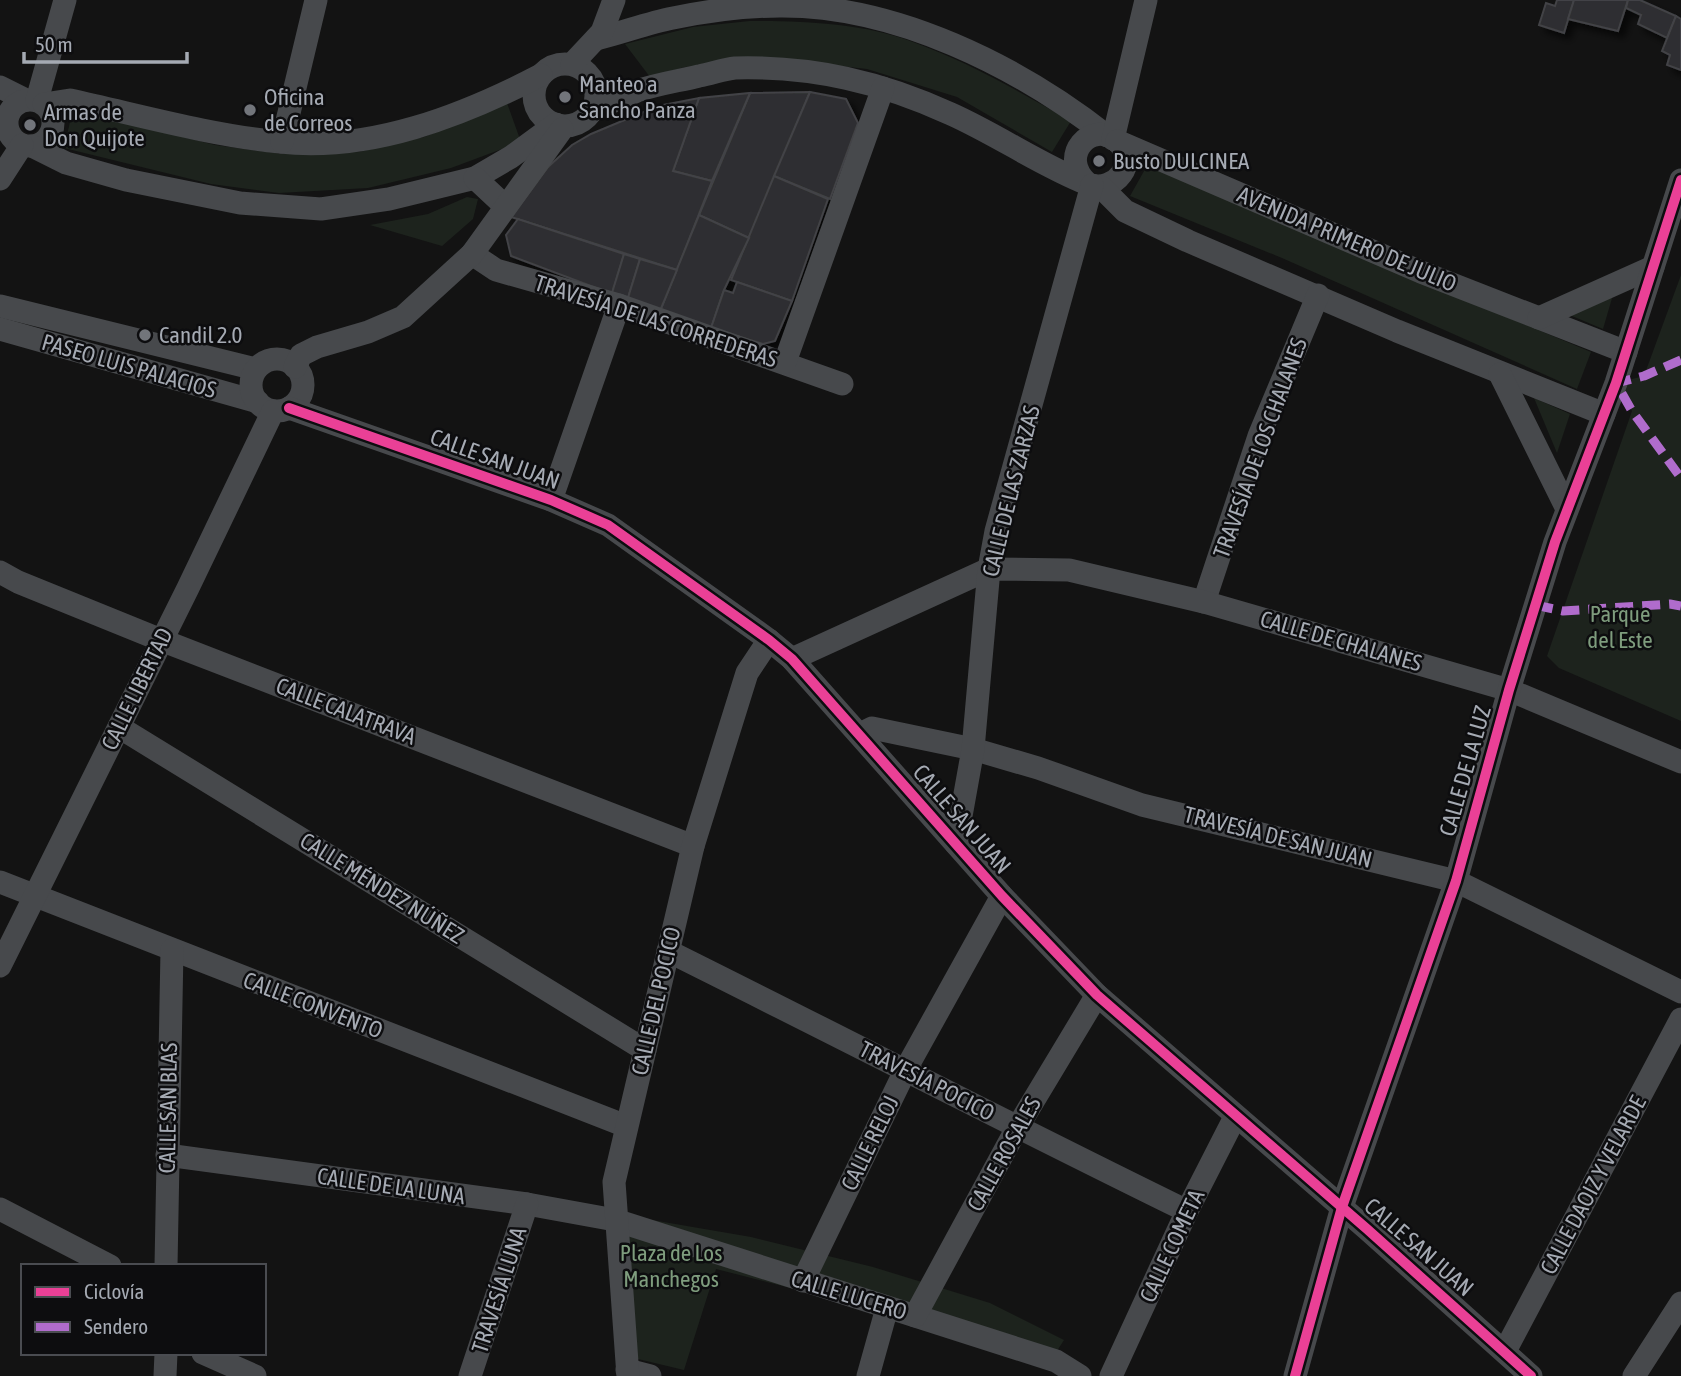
<svg xmlns="http://www.w3.org/2000/svg" width="1681" height="1376" font-family="'Asap Condensed',sans-serif">
	<style>
		.green { fill: #1d231d }
		.building { fill: #2f2f30; stroke: #424346; stroke-width: 2; filter: url(#shadow) }
		.lines { fill: none; stroke-linecap: round; stroke-linejoin: round }
		.minor { stroke: #47494c; stroke-width: 23 }
		.quiet { stroke: #b06ccc; stroke-width: 9; stroke-dasharray: 18 9; stroke-linecap: butt }
		.cycleway-casing { stroke: #0d0d0f; stroke-width: 15 }
		.cycleway { stroke: #ea4096; stroke-width: 10 }
		.poi-dot { fill: #72757b; stroke: #0d0d0f; stroke-width: 2.5 }
		.labels { text-anchor: middle; dominant-baseline: central; stroke-width: 5; stroke-linejoin: round; paint-order: stroke }
		.poi-label { font-size: 23px; fill: #a5aab3; stroke: #0d0d0f; text-anchor: start }
		.street-label { font-size: 23px; fill: #a5aab3; stroke: #0d0d0f }
		.park-label { font-size: 23px; fill: #7e9c7d; stroke: #0d0d0f }
	</style>
	<defs>
		<filter id="shadow"><feDropShadow dx="6" dy="6" stdDeviation="3.5" flood-color="#0009"/></filter>
	</defs>
	<rect width="100%" height="100%" fill="#131313"/>
	<!-- green -->
	<g class="green">
		<path d="M750 21C804 21 862 23 913 42 969 62 1019 92 1071 121L1052 152 957 97 867 69 768 58 685 67 650 77 625 44 693 27Z"/>
		<polygon points="507,103 521,142 451,168 368,188 279,193 211,184 64,148 73,109 215,145 282,154 359,152 424,137"/>
		<polygon points="1148,164 1339,247 1591,352 1577,389 1282,258 1130,196"/>
		<polygon points="467,197 478,199 473,219 442,246 370,225 428,214"/>
		<polygon points="1681,275 1681,721 1559,668 1547,656 1632,411 1616,383 1644,376"/>
		<polygon points="1615,288 1603,329 1565,313"/>
		<polygon points="1534,398 1570,414 1557,453"/>
		<polygon points="623,1215 751,1237 873,1267 990,1303 1064,1340 1050,1362 806,1292 716,1269 684,1370 638,1359"/>
	</g>
	<!-- building -->
	<g class="building">
		<polygon points="1557,0 1574,0 1564,33 1539,25 1546,3 1555,6"/>
		<polygon points="1574,0 1628,0 1618,31 1568,19"/>
		<polygon points="1628,0 1640,0 1676,16 1667,38 1638,24 1641,15 1626,8"/>
		<polygon points="1676,16 1681,19 1681,70 1667,65 1670,55 1662,51"/>
		<polygon points="810,92 749,238 699,215 750,93"/>
		<polygon points="810,92 846,99 858,123 830,199 774,176"/>
		<polygon points="750,93 712,181 673,171 699,98"/>
		<polygon points="699,98 673,171 712,181 677,270 511,217 548,167 572,145 591,134 658,106"/>
		<polygon points="774,176 828,199 792,301 731,280"/>
		<polygon points="699,215 749,238 724,290 711,328 660,311"/>
		<polygon points="518,219 624,254 612,294 511,256 506,235"/>
		<polygon points="624,254 640,259 627,301 611,296"/>
		<polygon points="640,259 677,270 660,311 627,301"/>
		<polygon points="737,282 792,301 775,341 763,344 711,328 724,290 733,293"/>
	</g>
	<g class="lines">
		<!-- minor -->
		<g class="minor">
			<path d="M596 39C622 33 647 23 673 18 707 11 745 6 780 6 895 5 1018 66 1107 136"/>
			<circle cx="565" cy="95" r="31"/>
			<polyline points="572,64 602,32 614,0"/>
			<polyline points="0,87 26,100"/>
			<circle cx="30" cy="123" r="23"/>
			<polyline points="37,100 65,0"/>
			<path d="M44 104 70 100C139 115 209 135 280 142 370 152 462 116 541 75"/>
			<path d="M593 110C608 104 622 97 637 91 657 84 679 81 699 76 711 74 724 69 735 68 813 66 881 82 951 114 998 135 1040 165 1088 184 1115 194 1140 162 1117 141 1092 119 1057 156 1087 183"/>
			<polyline points="1113,139 1146,0"/>
			<polyline points="1117,141 1421,272 1626,352"/>
			<polyline points="282,142 316,0"/>
			<polyline points="32,146 66,163 126,180 240,203 321,209 389,199 475,178 511,157 556,124"/>
			<polyline points="475,178 505,206"/>
			<polyline points="0,179 22,145"/>
			<polyline points="1101,187 1125,211 1188,241 1397,331 1604,414"/>
			<polyline points="472,254 496,270 619,305 842,384"/>
			<polyline points="0,306 256,369"/>
			<polyline points="1539,318 1653,267"/>
			<polyline points="0,329 258,402"/>
			<circle cx="277" cy="385" r="26"/>
			<polyline points="785,362 883,88"/>
			<polyline points="295,367 301,355 317,347 368,332 403,317 472,254 562,129"/>
			<polyline points="1500,374 1567,509"/>
			<polyline points="289,408 551,500 608,525 769,640 792,659 1002,896 1097,995 1367,1229 1531,1376"/>
			<polyline points="551,500 619,305"/>
			<polyline points="0,572 18,582 161,640 693,846"/>
			<polyline points="1204,602 1259,436 1318,295"/>
			<polyline points="792,659 989,569 1069,570 1204,602 1509,690 1681,762"/>
			<polyline points="119,727 645,1050"/>
			<polyline points="860,734 872,728 973,749 1038,768 1142,805 1456,881 1681,992"/>
			<polyline points="956,844 973,749 989,569 996,531 1092,185"/>
			<polyline points="0,882 626,1126"/>
			<path d="M668 951C841 1037 1013 1126 1187 1211"/>
			<polyline points="0,966 188,588 273,411"/>
			<polyline points="167,1155 527,1204 615,1220 1056,1361 1080,1376"/>
			<polyline points="0,1209 110,1266"/>
			<polyline points="166,1266 172,950"/>
			<polyline points="803,1281 906,1069 1002,896"/>
			<polyline points="915,1316 1017,1128 1097,995"/>
			<polyline points="1505,1351 1681,1019"/>
			<polyline points="203,1353 255,1376"/>
			<polyline points="627,1370 650,1376"/>
			<polyline points="165,1376 166,1353"/>
			<polyline points="470,1376 527,1204"/>
			<polyline points="628,1376 614,1182 693,846 747,673 769,640"/>
			<polyline points="868,1376 887,1308"/>
			<polyline points="1111,1376 1187,1211 1235,1117"/>
			<polyline points="1295,1376 1342,1207 1456,881 1509,690 1555,542 1616,383 1681,180"/>
			<polyline points="1634,1376 1681,1303"/>
		</g>
		<!-- quiet -->
		<g class="quiet">
			<polyline points="1681,360 1644,376 1616,383 1632,411 1681,478"/>
			<polyline points="1535,605 1563,611 1670,604 1681,606"/>
		</g>
		<!-- cycleway casing -->
		<g class="cycleway-casing">
			<g id="cycleway">
				<polyline points="289,408 551,500 608,525 769,640 792,659 1002,896 1097,995 1367,1229 1531,1376"/>
				<polyline points="1295,1376 1342,1207 1456,881 1509,690 1555,542 1616,383 1681,180"/>
			</g>
		</g>
		<!-- cycleway -->
		<use href="#cycleway" class="cycleway"/>
	</g>
	<!-- markers -->
	<g class="poi-dot">
		<circle cx="565" cy="97" r="7"/>
		<circle cx="250" cy="110" r="7"/>
		<circle cx="30" cy="125" r="7"/>
		<circle cx="1099" cy="161" r="7"/>
		<circle cx="145" cy="335" r="7"/>
	</g>
	<g class="labels">
		<!-- poi labels -->
		<g class="poi-label">
			<text x="579" y="84">Manteo a<tspan x="579" dy="26">Sancho Panza</tspan></text>
			<text x="264" y="97">Oficina<tspan x="264" dy="26">de Correos</tspan></text>
			<text x="44" y="112">Armas de<tspan x="44" dy="26">Don Quijote</tspan></text>
			<text x="1113" y="161">Busto DULCINEA</text>
			<text x="159" y="335">Candil 2.0</text>
		</g>
		<!-- street labels -->
		<g class="street-label">
			<text transform="translate(1347 239) rotate(23)">AVENIDA PRIMERO DE JULIO</text>
			<text transform="translate(656 321) rotate(18)">TRAVESÍA DE LAS CORREDERAS</text>
			<text transform="translate(129 366) rotate(16)">PASEO LUIS PALACIOS</text>
			<text transform="translate(1260 448) rotate(-70)">TRAVESÍA DE LOS CHALANES</text>
			<text transform="translate(495 459) rotate(20)">CALLE SAN JUAN</text>
			<text transform="translate(1011 491) rotate(-76)">CALLE DE LAS ZARZAS</text>
			<text transform="translate(1341 641) rotate(16)">CALLE DE CHALANES</text>
			<text transform="translate(137 689) rotate(-64)">CALLE LIBERTAD</text>
			<text transform="translate(346 711) rotate(21)">CALLE CALATRAVA</text>
			<text transform="translate(1465 771) rotate(-74)">CALLE DE LA LUZ</text>
			<text transform="translate(962 819) rotate(49)">CALLE SAN JUAN</text>
			<text transform="translate(1278 837) rotate(14)">TRAVESÍA DE SAN JUAN</text>
			<text transform="translate(382 888) rotate(32)">CALLE MÉNDEZ NÚÑEZ</text>
			<text transform="translate(656 1001) rotate(-77)">CALLE DEL POCICO</text>
			<text transform="translate(313 1005) rotate(21)">CALLE CONVENTO</text>
			<text transform="translate(927 1081) rotate(27)">TRAVESÍA POCICO</text>
			<text transform="translate(168 1108) rotate(-89)">CALLE SAN BLAS</text>
			<text transform="translate(870 1143) rotate(-64)">CALLE RELOJ</text>
			<text transform="translate(1004 1154) rotate(-61)">CALLE ROSALES</text>
			<text transform="translate(1593 1185) rotate(-62)">CALLE DAOIZ Y VELARDE</text>
			<text transform="translate(391 1186) rotate(8)">CALLE DE LA LUNA</text>
			<text transform="translate(1172 1246) rotate(-65)">CALLE COMETA</text>
			<text transform="translate(1419 1247) rotate(41)">CALLE SAN JUAN</text>
			<text transform="translate(499 1290) rotate(-72)">TRAVESÍA LUNA</text>
			<text transform="translate(849 1295) rotate(17)">CALLE LUCERO</text>
		</g>
		<!-- park labels -->
		<g class="park-label">
			<text x="1620" y="614">Parque<tspan x="1620" dy="26">del Este</tspan></text>
			<text x="671" y="1253">Plaza de Los<tspan x="671" dy="26">Manchegos</tspan></text>
		</g>
	</g>
	<!-- legend -->
	<rect x="21" y="1264" width="245" height="91" fill="#0d0d0f" stroke="#4a4c51" stroke-width="2"/>
	<rect x="35" y="1287" width="35" height="10" fill="#ea4096" stroke="#4a4c51" stroke-width="2"/>
	<text x="84" y="1299" font-size="21" fill="#a5aab3">Ciclovía</text>
	<rect x="35" y="1322" width="35" height="10" fill="#b06ccc" stroke="#4a4c51" stroke-width="2"/>
	<text x="84" y="1334" font-size="21" fill="#a5aab3">Sendero</text>
	<!-- scale -->
	<path d="M24 52v10h163v-10" fill="none" stroke="#a5aab3" stroke-width="3.5"/>
	<text x="35" y="52" font-size="21" fill="#a5aab3" stroke="#0d0d0f" stroke-width="5" paint-order="stroke">50 m</text>
</svg>
